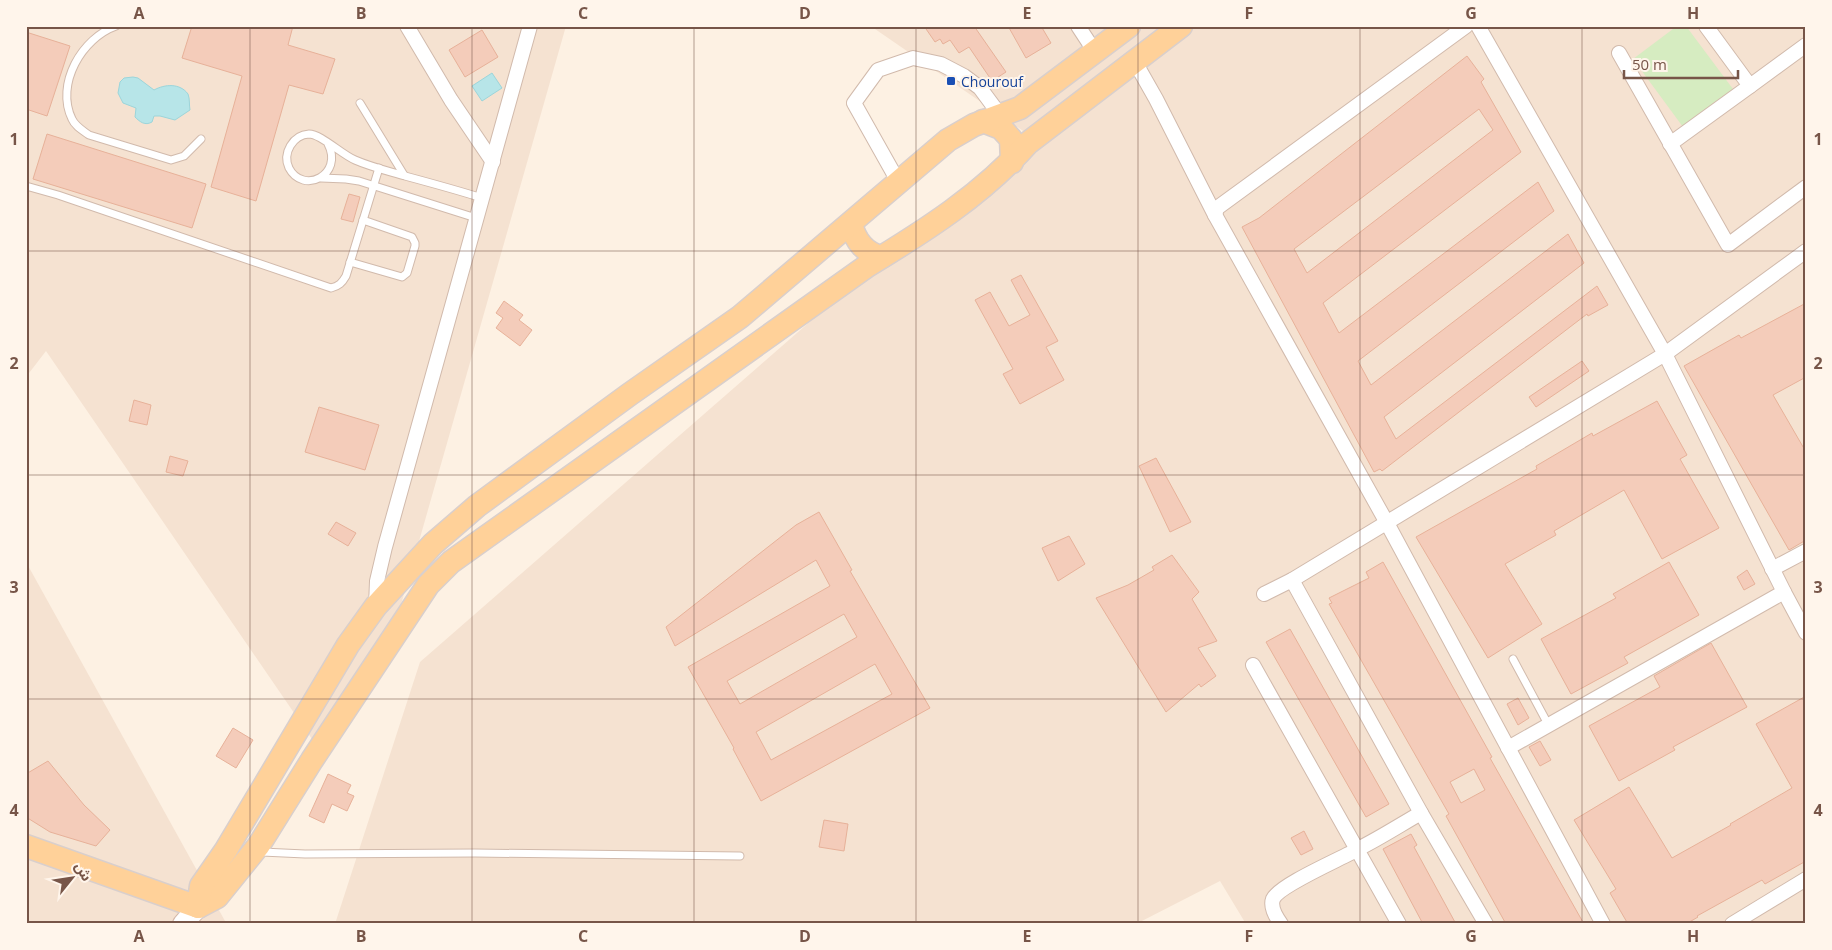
<svg xmlns="http://www.w3.org/2000/svg" width="1832" height="950" font-family="'Open Sans','Noto Sans Arabic',sans-serif">
	<style>
		.residential { fill: #f5e2d1 }
		.green { fill: #d6ecc1 }
		.water { fill: #b7e5e8; stroke: #9cd5da }
		.building { fill: #f4ccba; stroke: #e7b199; fill-rule: evenodd }
		.lines { fill: none; stroke-linecap: round; stroke-linejoin: round }
		.lane-casing { stroke: #d1baac; stroke-width: 9 }
		.street-casing { stroke: #d1baac; stroke-width: 16 }
		.secondary-casing { stroke: #d5b9a9; stroke-width: 22 }
		.primary-casing { stroke: #d9cfcc; stroke-width: 25 }
		.lane { stroke: #fff; stroke-width: 7 }
		.street { stroke: #fff; stroke-width: 14 }
		.secondary { stroke: #fff; stroke-width: 20 }
		.primary { stroke: #ffd199; stroke-width: 22 }
		.grid { fill: none; stroke: #775548; stroke-width: 1; stroke-opacity: 0.55 }
		.transit-dot { fill: #1a4fb4; stroke: #fff5eb; stroke-width: 2 }
		.labels { text-anchor: middle; dominant-baseline: central; stroke-width: 4; stroke-linejoin: round; paint-order: stroke }
		.transit-label { font-size: 14px; fill: #164399; stroke: #fff5eb; text-anchor: start }
		.neatline { fill: none; stroke: #775548; stroke-width: 2 }
		.grid-label { font-size: 16px; text-anchor: middle; font-weight: bold; fill: #775548 }
	</style>
	<rect width="100%" height="100%" fill="#fdf1e3"/>
	<!-- residential -->
	<g class="residential">
		<polygon points="26,26 566,26 396,622 314,742 46,351 26,377"/>
		<polygon points="877,26 1806,26 1806,924 1246,924 1220,881 1136,924 335,924 420,662 1026,133 875,29"/>
		<polygon points="26,562 225,921 223,924 26,924"/>
	</g>
	<!-- green -->
	<polygon class="green" points="1677,26 1686,26 1733,89 1683,127 1633,59"/>
	<!-- water -->
	<g class="water">
		<polygon points="492,73 502,88 482,101 472,86"/>
		<path d="M133 77 138 78 154 90C165 84 180 83 188 94 190 99 189 105 190 110L175 120 160 116H154L152 122C145 126 140 122 135 117L136 108 123 103 118 93 120 82 124 78Z"/>
	</g>
	<!-- building -->
	<g class="building">
		<polygon points="192,26 293,26 288,45 335,59 323,94 289,85 256,201 211,187 242,76 182,58"/>
		<polygon points="924,26 974,26 1006,72 992,81 969,47 959,53 950,40 943,44 940,39 935,42"/>
		<polygon points="1008,26 1041,26 1051,43 1026,58"/>
		<polygon points="482,30 498,57 465,77 449,50"/>
		<polygon points="26,32 70,46 47,116 26,109"/>
		<path d="M1467 56 1484 79 1481 82 1521 152 1323 303 1339 333 1538 182 1554 211 1358 361 1371 385 1568 234 1584 263 1384 417 1396 439 1597 286 1608 305 1588 316 1587 314 1382 471 1380 469 1374 472 1242 227 1259 218ZM1479 109 1493 130 1307 273 1294 249Z"/>
		<polygon points="47,134 206,184 192,228 33,179"/>
		<polygon points="349,194 360,197 353,222 341,219"/>
		<polygon points="1021,275 1058,341 1046,347 1064,380 1020,404 1003,374 1013,369 975,300 990,292 1009,326 1030,315 1011,280"/>
		<polygon points="504,301 523,315 519,320 532,330 520,346 496,328 503,318 496,313"/>
		<polygon points="1806,303 1806,377 1773,395 1806,452 1806,540 1789,550 1684,366 1739,335 1741,338"/>
		<polygon points="1582,361 1589,371 1536,407 1529,397"/>
		<polygon points="134,400 151,405 147,425 129,421"/>
		<polygon points="1657,401 1687,455 1680,459 1719,528 1662,559 1624,490 1554,531 1556,535 1505,564 1542,624 1488,658 1416,537 1537,469 1536,466 1592,433 1593,436"/>
		<polygon points="319,407 379,425 365,470 305,452"/>
		<polygon points="170,456 188,461 183,476 166,472"/>
		<polygon points="1156,458 1191,522 1170,532 1139,466"/>
		<path d="M819 512 852 570 850 571 930 708 761 801 733 749 734 748 688 667 830 586 816 560 675 646 666 627 796 525ZM844 614 857 637 740 704 727 681ZM875 664 892 694 771 760 756 732Z"/>
		<polygon points="336,522 356,533 348,546 328,534"/>
		<polygon points="1069,536 1085,564 1058,581 1042,548"/>
		<polygon points="1172,555 1199,592 1192,599 1217,641 1198,648 1216,676 1201,687 1199,684 1166,712 1096,598 1128,585 1154,570 1152,567"/>
		<path d="M1383 562 1492 757 1490 758 1584 924H1506L1446 816 1449 814 1329 604 1332 603 1329 598 1369 578 1366 572ZM1474 769 1485 790 1461 803 1450 782Z"/>
		<polygon points="1669,562 1699,615 1624,657 1628,663 1571,694 1541,639 1616,598 1613,594"/>
		<polygon points="1747,570 1755,584 1744,590 1737,577"/>
		<polygon points="1290,629 1389,804 1366,817 1266,642"/>
		<polygon points="1711,643 1747,707 1673,747 1675,750 1619,781 1589,726 1660,687 1654,676"/>
		<polygon points="1806,696 1806,861 1765,884 1762,880 1697,916 1698,917 1686,924 1628,924 1610,893 1616,889 1574,820 1629,787 1672,858 1731,825 1730,824 1792,788 1756,724"/>
		<polygon points="1518,698 1529,718 1518,725 1507,704"/>
		<polygon points="233,728 253,740 236,768 216,756"/>
		<polygon points="1540,741 1551,760 1540,766 1529,747"/>
		<polygon points="48,761 84,805 110,830 96,846 50,832 26,817 26,774"/>
		<polygon points="328,774 351,785 347,793 354,796 347,811 332,804 324,823 309,816"/>
		<polygon points="824,820 848,824 844,851 819,847"/>
		<polygon points="1304,831 1313,849 1301,855 1291,838"/>
		<polygon points="1411,834 1417,845 1414,847 1456,924 1423,924 1383,849"/>
	</g>
	<g class="lines">
		<!-- lane casing -->
		<g class="lane-casing">
			<g id="lane">
				<path d="M116 26C82 38 55 84 72 119 75 126 82 130 89 135L171 160 184 156 201 139"/>
				<polyline points="360,103 404,175"/>
				<path d="M328 144C344 175 303 195 289 168 282 153 293 135 309 134 321 134 341 154 355 160 371 167 388 171 405 176 431 183 457 190 482 198"/>
				<polyline points="321,178 346,179 359,181 476,218"/>
				<path d="M26 186 58 195 331 288C339 286 342 283 346 276L379 168"/>
				<polyline points="350,262 402,277 407,273 415,246 415,243 412,237 363,220"/>
				<polyline points="1513,659 1549,726"/>
				<polyline points="261,848 262,852 305,854 475,853 740,856"/>
			</g>
		</g>
		<!-- street casing -->
		<g class="street-casing">
			<g id="street">
				<polyline points="407,26 451,100 493,162"/>
				<polyline points="1078,26 1095,52"/>
				<polyline points="1478,26 1665,354 1784,592 1806,633"/>
				<polyline points="1706,26 1750,86 1806,45"/>
				<polyline points="1619,53 1728,245 1806,187"/>
				<polyline points="1135,62 1156,99 1215,215 1387,523 1603,924"/>
				<polyline points="1670,144 1750,86"/>
				<polyline points="899,183 854,103 878,70 913,58 941,64 964,76 980,88 1000,115"/>
				<polyline points="1215,215 1217,208 1466,26"/>
				<polyline points="1772,569 1806,551"/>
				<polyline points="1292,580 1421,813 1486,924"/>
				<polyline points="1264,594 1292,580 1665,354 1806,251"/>
				<polyline points="376,606 377,581 385,547 530,26"/>
				<polyline points="1253,665 1399,924"/>
				<polyline points="1508,748 1784,592"/>
				<path d="M1281 924C1276 917 1270 907 1273 899 1279 885 1343 858 1358 849 1380 838 1400 825 1421 813"/>
				<polyline points="1732,924 1806,879"/>
			</g>
		</g>
		<!-- secondary casing -->
		<g class="secondary-casing">
			<polyline id="secondary" points="183,924 198,907"/>
		</g>
		<!-- primary casing -->
		<g class="primary-casing">
			<g id="primary">
				<polyline points="983,121 1001,128 1011,139 1012,162"/>
				<path d="M851 224C855 240 865 253 881 257"/>
				<path d="M26 846 198 907 217 897 259 845 312 760 428 585 451 562 867 266C925 231 983 194 1028 143L1181 26"/>
				<polyline points="198,907 201,886 226,850 348,645 376,606 433,544 477,506 630,394 740,317 948,140 974,125 1020,108 1129,26"/>
			</g>
		</g>
		<!-- lane -->
		<use href="#lane" class="lane"/>
		<!-- street -->
		<use href="#street" class="street"/>
		<!-- secondary -->
		<use href="#secondary" class="secondary"/>
		<!-- primary -->
		<use href="#primary" class="primary"/>
	</g>
	<!-- grid -->
	<path class="grid" d="M250 26V924M472 26V924M694 26V924M916 26V924M1138 26V924M1360 26V924M1582 26V924M26 251H1806M26 475H1806M26 699H1806"/>
	<!-- markers -->
	<rect class="transit-dot" x="946" y="76" width="10" height="10" rx="2.5"/>
	<g class="labels">
		<!-- transit labels -->
		<g class="transit-label">
			<text x="961" y="81">Chourouf</text>
		</g>
	</g>
	<!-- border -->
	<rect width="1832" height="950" fill="none" stroke="#fff5eb" stroke-width="55"/>
	<!-- north arrow -->
	<g transform="translate(72 878) rotate(60)" stroke="#fff5eb" stroke-width="4" paint-order="stroke">
	<path d="M0-4L9 19L0 12L-9 19Z" fill="#775548"/>
	<text y="-8" font-size="14" font-weight="bold" text-anchor="middle" fill="#775548">ش</text>
	</g>
	<!-- scale -->
	<path d="M1624 70v8h114v-8" fill="none" stroke="#775548" stroke-width="2.5"/>
	<text x="1632" y="70" font-size="15" fill="#775548" stroke="#fff5eb" stroke-width="4" paint-order="stroke">50 m</text>
	<rect x="28" y="28" width="1776" height="894" class="neatline"/>
	<g class="grid-label">
		<text x="139" y="19">A</text>
		<text x="361" y="19">B</text>
		<text x="583" y="19">C</text>
		<text x="805" y="19">D</text>
		<text x="1027" y="19">E</text>
		<text x="1249" y="19">F</text>
		<text x="1471" y="19">G</text>
		<text x="1693" y="19">H</text>
		<text x="14" y="145">1</text>
		<text x="1818" y="145">1</text>
		<text x="14" y="369">2</text>
		<text x="1818" y="369">2</text>
		<text x="14" y="593">3</text>
		<text x="1818" y="593">3</text>
		<text x="14" y="816">4</text>
		<text x="1818" y="816">4</text>
		<text x="139" y="942">A</text>
		<text x="361" y="942">B</text>
		<text x="583" y="942">C</text>
		<text x="805" y="942">D</text>
		<text x="1027" y="942">E</text>
		<text x="1249" y="942">F</text>
		<text x="1471" y="942">G</text>
		<text x="1693" y="942">H</text>
	</g>
</svg>
